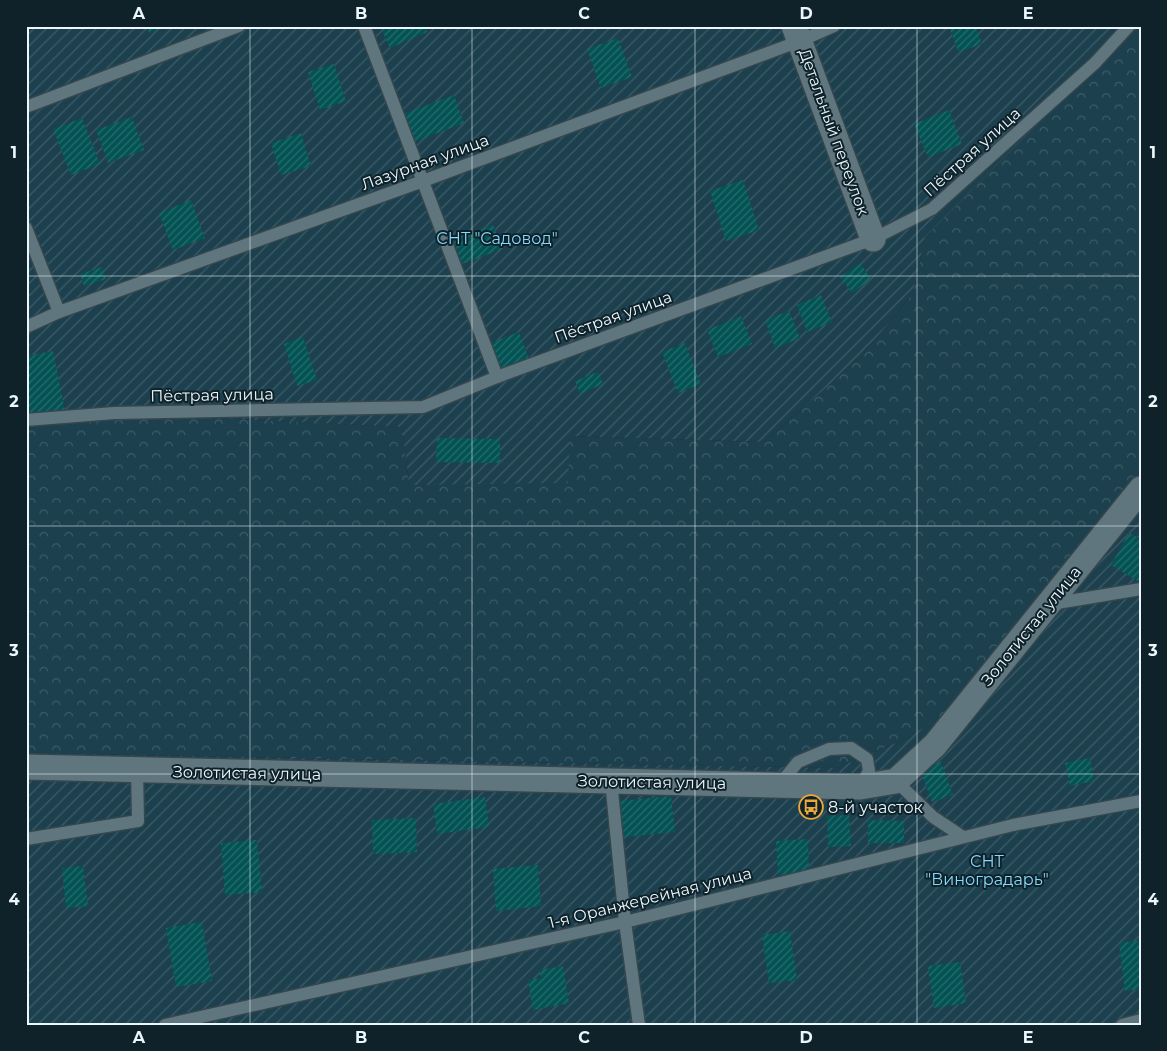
<svg xmlns="http://www.w3.org/2000/svg" width="1167" height="1051" font-family="Montserrat,sans-serif">
	<style>
		.forest { fill: url(#forest-crowns) }
		.garden { fill: url(#garden-furrows) }
		.building { fill: url(#building-hatch) }
		.lines { fill: none; stroke-linecap: round; stroke-linejoin: round }
		.lane-casing { stroke: #36464d; stroke-width: 15 }
		.street-casing { stroke: #36464d; stroke-width: 28 }
		.lane { stroke: #60767f; stroke-width: 12 }
		.street { stroke: #60767f; stroke-width: 25 }
		.grid { fill: none; stroke: #ebf7fd; stroke-width: 1; stroke-opacity: 0.55 }
		.labels { text-anchor: middle; dominant-baseline: central; stroke-width: 4; stroke-linejoin: round; paint-order: stroke }
		.street-label { font-size: 16px; fill: #ebf7fd; stroke: #0f222a }
		.park-label { font-size: 16px; fill: #84dafe; stroke: #0f222a }
		.poi-label { font-size: 16px; fill: #ebf7fd; stroke: #0f222a; text-anchor: start }
		.neatline { fill: none; stroke: #ebf7fd; stroke-width: 2 }
		.grid-label { font-size: 16px; text-anchor: middle; font-weight: bold; fill: #ebf7fd }
	</style>
	<defs>
		<pattern id="forest-crowns" width="20" height="18" patternUnits="userSpaceOnUse" patternTransform="scale(1.25)"><rect width="20" height="18" fill="#1c404e"/><path d="M2 6a3 3 0 1 1 6 0M12 15a3 3 0 1 1 6 0" fill="none" stroke="#3d5c68"/></pattern>
		<pattern id="garden-furrows" width="10" height="10" patternUnits="userSpaceOnUse" patternTransform="scale(1.25)"><rect width="10" height="10" fill="#1c404e"/><path d="M-1 1l2-2M0 10L10 0M9 11l2-2" fill="none" stroke="#3d5c68"/></pattern>
		<pattern id="building-hatch" width="6" height="6" patternUnits="userSpaceOnUse" patternTransform="scale(1.25)"><rect width="6" height="6" fill="#035354"/><path d="M-1 1l2-2M0 6l6-6M5 7l2-2" fill="none" stroke="#286c6e"/></pattern>
	</defs>
	<rect width="100%" height="100%" fill="#182c34"/>
	<!-- forest -->
	<polygon class="forest" points="1136,26 1141,26 1141,481 964,703 907,738 837,768 26,753 26,409 402,427 409,485 569,436 764,442 860,358 913,293 925,237"/>
	<!-- garden -->
	<g class="garden">
		<polygon points="26,26 1136,26 925,237 913,293 860,358 764,442 570,436 568,483 409,485 402,427 26,409"/>
		<polygon points="1141,481 1141,1025 26,1025 26,753 837,768 907,738 964,702"/>
	</g>
	<!-- building -->
	<g class="building">
		<polygon points="147,26 167,26 167,27 149,33"/>
		<polygon points="380,26 425,26 427,32 390,48"/>
		<polygon points="949,26 976,26 982,44 958,52"/>
		<polygon points="618,38 632,77 601,88 587,49"/>
		<polygon points="334,64 346,101 320,110 308,72"/>
		<polygon points="454,95 464,123 406,145 395,117"/>
		<polygon points="949,110 962,144 928,157 914,124"/>
		<polygon points="132,117 144,150 108,163 96,130"/>
		<polygon points="82,118 100,164 71,175 53,129"/>
		<polygon points="301,133 311,166 281,175 271,143"/>
		<polygon points="743,180 759,230 726,241 710,191"/>
		<polygon points="191,200 205,238 173,250 159,213"/>
		<polygon points="493,225 502,249 462,264 453,239"/>
		<polygon points="860,263 871,279 852,293 840,277"/>
		<polygon points="102,267 106,279 84,286 80,274"/>
		<polygon points="821,295 832,322 807,332 797,305"/>
		<polygon points="789,311 800,338 775,348 765,320"/>
		<polygon points="741,316 752,344 718,357 707,330"/>
		<polygon points="519,332 530,361 499,373 488,344"/>
		<polygon points="303,337 317,380 297,386 284,344"/>
		<polygon points="685,343 701,384 678,393 662,352"/>
		<polygon points="53,351 65,411 29,419 26,406 26,356"/>
		<polygon points="598,372 603,384 580,394 575,381"/>
		<polygon points="437,438 500,439 500,463 436,462"/>
		<polygon points="1129,533 1141,539 1141,583 1111,565"/>
		<polygon points="1090,758 1094,781 1070,786 1065,763"/>
		<polygon points="941,762 953,795 932,802 920,770"/>
		<polygon points="671,796 675,832 623,837 619,801"/>
		<polygon points="485,797 489,827 437,834 433,804"/>
		<polygon points="849,815 851,846 828,847 827,816"/>
		<polygon points="416,818 417,852 373,854 372,820"/>
		<polygon points="868,820 904,821 904,843 868,843"/>
		<polygon points="808,839 809,873 778,875 776,841"/>
		<polygon points="257,840 262,892 225,895 221,843"/>
		<polygon points="538,865 541,906 496,911 493,869"/>
		<polygon points="83,866 88,906 66,908 62,868"/>
		<polygon points="202,922 212,981 176,987 166,928"/>
		<polygon points="790,931 797,980 769,983 762,935"/>
		<polygon points="1141,940 1141,989 1125,991 1119,943"/>
		<polygon points="960,962 966,1003 934,1008 928,966"/>
		<polygon points="563,966 569,1003 533,1010 528,980 541,978 539,970"/>
	</g>
	<g class="lines">
		<!-- lane casing -->
		<g class="lane-casing">
			<g id="lane">
				<polyline points="364,26 497,377"/>
				<polyline points="26,107 239,26"/>
				<polyline points="26,228 59,312"/>
				<polyline points="26,327 59,312 423,181 800,41 834,26"/>
				<polyline points="26,420 114,413 423,407 497,377 873,239 932,209 1095,63 1129,26"/>
				<polyline points="1051,604 1141,589"/>
				<polyline points="611,781 625,922 639,1025"/>
				<polyline points="896,781 933,817 963,837"/>
				<polyline points="779,785 798,762 829,749 851,748 867,759 869,771 860,787"/>
				<polyline points="26,839 138,821 137,770"/>
				<polyline points="165,1025 625,922 1013,825 1141,801"/>
				<polyline points="1122,1025 1141,1020"/>
			</g>
		</g>
		<!-- street casing -->
		<g class="street-casing">
			<g id="street">
				<polyline points="794,26 873,239"/>
				<polyline points="26,767 860,787 896,781 935,745 1141,489"/>
			</g>
		</g>
		<!-- lane -->
		<use href="#lane" class="lane"/>
		<!-- street -->
		<use href="#street" class="street"/>
	</g>
	<!-- grid -->
	<path class="grid" d="M250 26V1025M472 26V1025M695 26V1025M917 26V1025M26 276H1141M26 526H1141M26 774H1141"/>
	<!-- icons -->
	<defs>
		<g id="bus-ring" transform="scale(1.25)"><circle r="9.5" fill="#0f222a" stroke="#eda83b" stroke-width="1.5"/><path d="M-5-6H5V4H4V6H2V4H-2V6H-4V4H-5ZM-3.5-4V0h7V-4ZM-3.5 1.2v1.5H-2V1.2ZM2 1.2v1.5H3.5V1.2Z" fill="#eda83b"/></g>
	</defs>
	<g fill-rule="evenodd">
		<use href="#bus-ring" x="811" y="807"/>
	</g>
	<g class="labels">
		<!-- street labels -->
		<g class="street-label">
			<text transform="translate(834 132) rotate(70)">Детальный переулок</text>
			<text transform="translate(972 152) rotate(-42)">Пёстрая улица</text>
			<text transform="translate(425 162) rotate(-20)">Лазурная улица</text>
			<text transform="translate(613 317) rotate(-20)">Пёстрая улица</text>
			<text transform="translate(212 395) rotate(-1)">Пёстрая улица</text>
			<text transform="translate(1031 626) rotate(-51)">Золотистая улица</text>
			<text transform="translate(247 773) rotate(1)">Золотистая улица</text>
			<text transform="translate(652 782) rotate(1)">Золотистая улица</text>
			<text transform="translate(650 898) rotate(-14)">1-я Оранжерейная улица</text>
		</g>
		<!-- park labels -->
		<g class="park-label">
			<text x="497" y="238">СНТ "Садовод"</text>
			<text x="987" y="861">СНТ<tspan x="987" dy="18">"Виноградарь"</tspan></text>
		</g>
		<!-- poi labels -->
		<g class="poi-label">
			<text x="828" y="807">8-й участок</text>
		</g>
	</g>
	<!-- border -->
	<rect width="1167" height="1051" fill="none" stroke="#0f222a" stroke-width="55"/>
	<rect x="28" y="28" width="1112" height="996" class="neatline"/>
	<g class="grid-label">
		<text x="139" y="19">A</text>
		<text x="361" y="19">B</text>
		<text x="584" y="19">C</text>
		<text x="806" y="19">D</text>
		<text x="1028" y="19">E</text>
		<text x="14" y="158">1</text>
		<text x="1153" y="158">1</text>
		<text x="14" y="407">2</text>
		<text x="1153" y="407">2</text>
		<text x="14" y="656">3</text>
		<text x="1153" y="656">3</text>
		<text x="14" y="905">4</text>
		<text x="1153" y="905">4</text>
		<text x="139" y="1043">A</text>
		<text x="361" y="1043">B</text>
		<text x="584" y="1043">C</text>
		<text x="806" y="1043">D</text>
		<text x="1028" y="1043">E</text>
	</g>
</svg>
